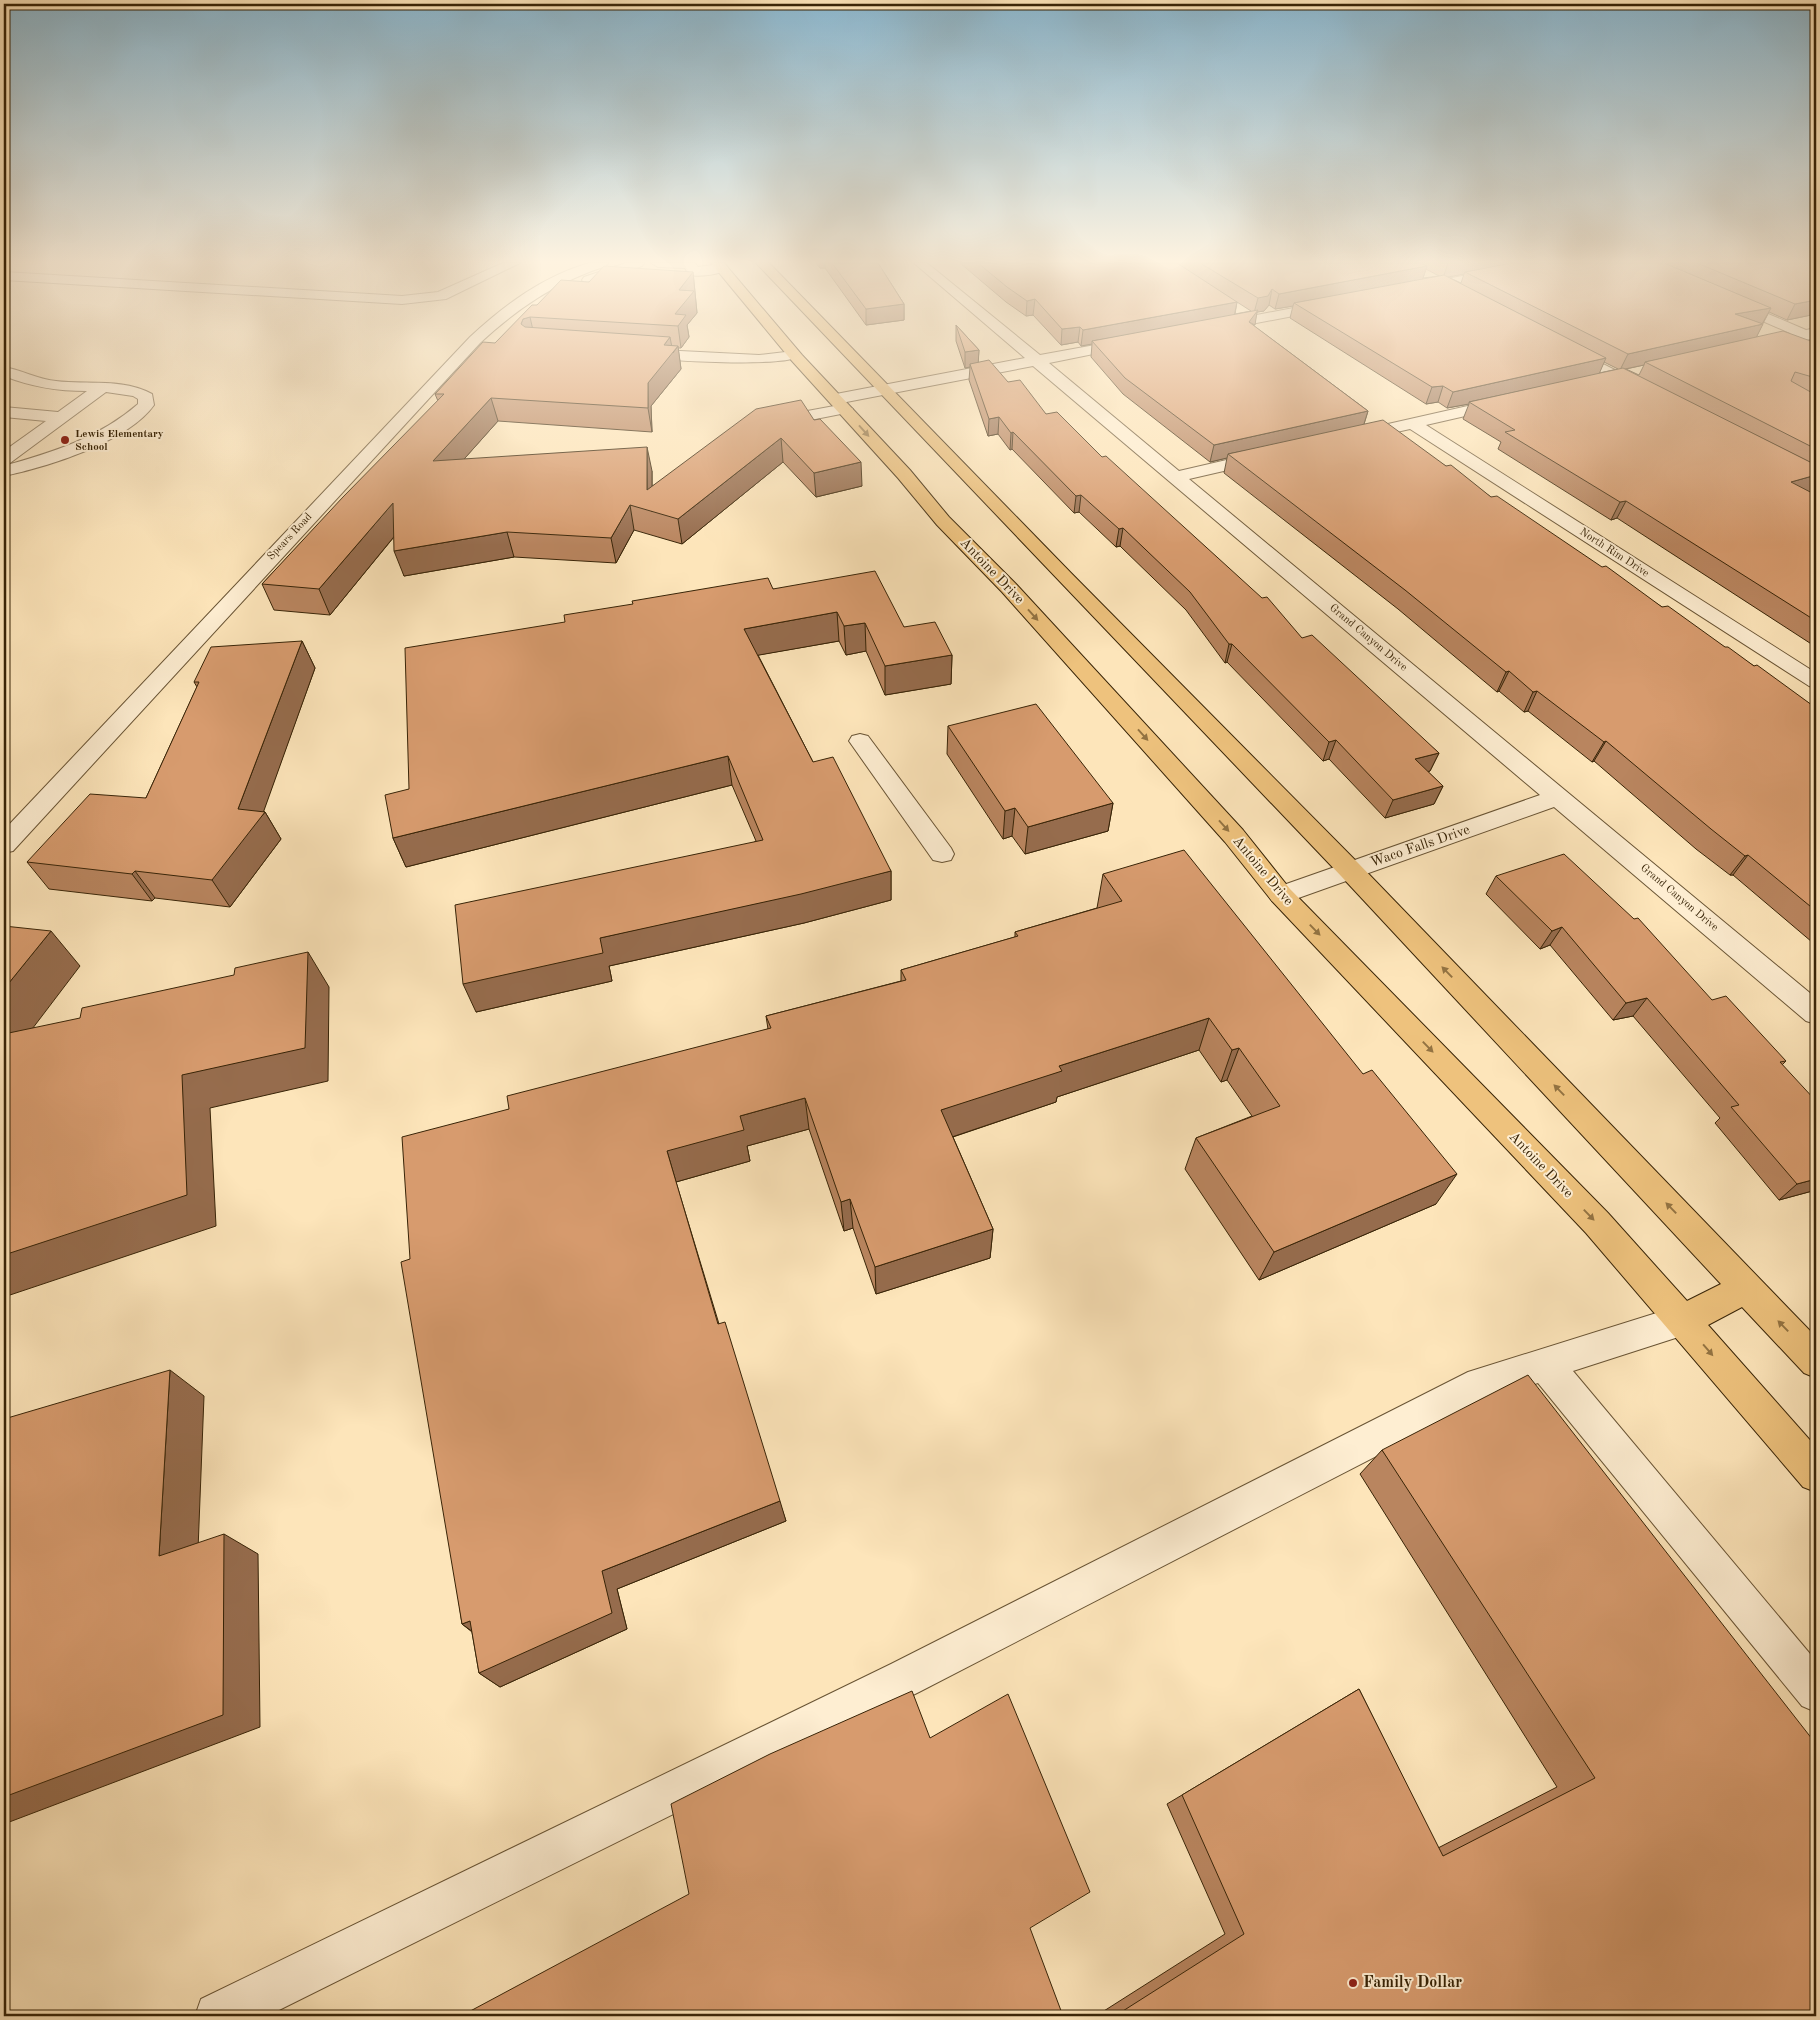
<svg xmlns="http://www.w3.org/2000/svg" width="1820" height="2020" font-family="'Old Standard TT',serif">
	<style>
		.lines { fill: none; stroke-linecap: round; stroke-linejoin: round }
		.minor-casing { stroke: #695434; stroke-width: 2 }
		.major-casing { stroke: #382407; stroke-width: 2 }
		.minor { fill: #feeed2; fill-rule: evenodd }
		.major { fill: #eec27d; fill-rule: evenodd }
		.wall { fill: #b9855f; stroke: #382407; fill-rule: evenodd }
		.shaded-wall { fill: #966c4d; stroke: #382407 }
		.building { fill: #d79b6e; stroke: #382407 }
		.oneway { fill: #937342 }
		.poi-dot { fill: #8f2418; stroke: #feeed2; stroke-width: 2 }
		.labels { text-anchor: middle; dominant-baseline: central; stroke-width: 4; stroke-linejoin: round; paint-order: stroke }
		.far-poi-label { font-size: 11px; font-weight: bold; fill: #382407; stroke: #feeed2; text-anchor: start }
		.far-street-label { font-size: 11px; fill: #382407; stroke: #feeed2 }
		.street-label { font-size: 14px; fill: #382407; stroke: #feeed2 }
		.near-poi-label { font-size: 16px; font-weight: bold; fill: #382407; stroke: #feeed2; text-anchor: start }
	</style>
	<rect width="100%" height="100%" fill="#fde5ba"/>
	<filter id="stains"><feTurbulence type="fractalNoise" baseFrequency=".004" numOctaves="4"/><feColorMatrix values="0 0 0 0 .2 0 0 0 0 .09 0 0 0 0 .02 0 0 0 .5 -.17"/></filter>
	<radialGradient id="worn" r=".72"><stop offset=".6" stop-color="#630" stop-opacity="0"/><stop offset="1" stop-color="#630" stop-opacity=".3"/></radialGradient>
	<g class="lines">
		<!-- minor casing -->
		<g class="minor-casing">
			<g id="minor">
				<polygon points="503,263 520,263 446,299 402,304 4,280 4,272 402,296 438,292"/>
				<path d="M589 263H608L606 266C556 282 518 308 480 343L13 851 4 853V830L470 337C506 304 542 277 589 263Z"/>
				<polygon points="626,263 644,263 642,266 594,283 584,283 582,280 584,277"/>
				<path d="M651 263H695L698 267 721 264 728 268C721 275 699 277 689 275L685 268 658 267Z"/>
				<polygon points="914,263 927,263 1040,355 1128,339 1133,340 1135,343 1133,346 1049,363 1179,471 1261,452 1267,453 1269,457 1267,461 1189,479 1816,998 1816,1024 1806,1021 1554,807 1290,901 1281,904 1272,901 1268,895 1272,889 1540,795 1033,366 836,404 830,402 828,399 830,396 836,394 1025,358"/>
				<polygon points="1533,263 1559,263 1552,267 1419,292 1412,288 1419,284"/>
				<polygon points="1733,299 1806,330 1816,328 1816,338 1762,348 1757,347 1755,344 1757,341 1790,333 1728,306 1726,303 1728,300"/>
				<polygon points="1330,301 1335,302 1337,305 1335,308 1220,330 1213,326 1220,322"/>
				<polygon points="1567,346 1645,385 1648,388 1645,391 1635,391 1562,353 1560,350"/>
				<path d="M641 349 759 355 794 351 801 355C792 368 656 361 636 356L634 353Z"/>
				<path d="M4 367C22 370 37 379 56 381 87 385 123 378 152 394L154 405C128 442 47 467 4 476V466C53 452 99 438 138 404V399L133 396 106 392 10 463 4 464V451L46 421 4 417V407L58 412 87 391C57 391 32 387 4 376Z"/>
				<polygon points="1503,398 1509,400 1511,403 1509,406 1426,425 1816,673 1816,688 1809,686 1410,429 1357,441 1349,436 1357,431"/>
				<polygon points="845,404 853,409 851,412 775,427 767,422 775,417"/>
				<polygon points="860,734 868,736 951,848 954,854 951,860 942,862 933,860 849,741 852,736"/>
				<polygon points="1682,1305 1694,1310 1699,1321 1694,1332 1573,1371 1816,1661 1816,1712 1802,1706 1538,1383 1487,1399 919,1692 267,2016 195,2016 201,1999 891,1664 1468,1372"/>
			</g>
		</g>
		<!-- major casing -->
		<g class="major-casing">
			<polygon id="major" points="711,263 724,263 802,355 910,470 949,517 1016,584 1243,830 1290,889 1608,1213 1687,1301 1721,1284 1341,876 756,263 769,263 1071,573 1359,864 1816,1337 1816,1378 1804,1373 1742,1307 1708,1325 1816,1447 1816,1492 1803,1487 1586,1233 1272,901 1225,842 1002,592 937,525 898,478 792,361"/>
		</g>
		<!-- minor -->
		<use href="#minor" class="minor"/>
		<!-- major -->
		<use href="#major" class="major"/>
	</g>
	<!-- wall -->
	<g class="wall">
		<polygon points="816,263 878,263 904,304 904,320 866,325 825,268 820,268"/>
		<path d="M960 263H1816V314L1787 320 1769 312 1756 337 1816 343V490L1810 492 1816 495V647L1617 518 1611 520 1498 449 1501 442 1463 419 1469 404 1447 408 1438 402 1426 404 1290 318 1293 306 1275 309 1269 305 1264 311 1257 312 1254 326 1368 411 1364 424 1446 466 1491 497 1662 607 1754 666 1816 708V940L1812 942 1733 875H1730L1696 849 1594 761 1592 762 1528 711 1524 712 1499 691 1497 692 1398 609 1224 473 1227 458 1210 462 1123 394 1091 357 1092 344 1081 346 1078 342 1061 345 1033 315 1026 316 1006 302ZM1426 269 1439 276 1423 278ZM1464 274 1461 283 1448 277ZM1237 302 1251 311 1235 314ZM1604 362 1618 369 1599 373ZM1644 365 1639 375 1626 369Z"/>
		<polygon points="693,272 697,313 687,325 689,337 681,348 678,348 681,369 651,406 652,432 498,421 464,459 652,471 652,486 814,420 862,486 816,497 783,462 682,544 634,530 616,563 514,557 404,576 394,537 330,615 274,610 262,584 438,401 435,394 495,343 537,305 589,282"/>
		<polygon points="956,325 979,350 978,362 1008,382 1046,414 1102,457 1302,638 1439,753 1430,771 1428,772 1443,786 1434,804 1385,818 1329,759 1323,761 1227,662 1225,663 1186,610 1120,546 1116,547 1079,512 1074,513 1012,449 1010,450 998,434 988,436 969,380 970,367 965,368 956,341"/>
		<polygon points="773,589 904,627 952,655 951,684 885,695 866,651 846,655 839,641 758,655 813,762 891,871 891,900 804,923 609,966 612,981 476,1012 756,841 732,785 406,867 393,838 409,789"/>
		<polygon points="302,641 315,668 263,811 265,812 281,839 230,907 155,898 152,901 49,889 27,862 146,798 197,687 194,682"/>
		<polygon points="948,726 1113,803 1108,831 1025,854 1012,836 1003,839 947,754"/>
		<polygon points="1103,874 1436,1204 1259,1280 1185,1169 1196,1138 1252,1116 1227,1080 1221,1082 1199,1050 1057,1097 1056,1102 953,1137 993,1229 990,1258 876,1294 853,1228 844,1231 809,1129 747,1146 750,1161 676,1182 719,1324 786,1521 617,1589 627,1629 500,1687 479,1673 472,1632 462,1624 410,1259 509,1109 768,1029 766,1016 901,981 901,970 1015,937 1015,932 1097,908"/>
		<polygon points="1496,876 1712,1000 1786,1061 1782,1065 1816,1190 1779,1200 1715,1123 1720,1118 1633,1016 1613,1020 1550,945 1540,949 1486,894"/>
		<polygon points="1816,1254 1816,1262 1811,1259"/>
		<polygon points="1382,1450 1816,2016 1096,2016 1225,1934 1167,1804 1359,1689 1438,1848 1557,1787 1360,1474"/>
	</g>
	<!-- shaded-wall -->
	<g class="shaded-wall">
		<polygon points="819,263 825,263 825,268 820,268"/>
		<polygon points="1448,263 1525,263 1465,272 1464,274 1443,278"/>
		<polygon points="1427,266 1422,281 1294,303 1293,306 1275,309 1279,294"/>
		<polygon points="693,272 697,313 687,325 689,337 681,348 678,326 675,314 679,290"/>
		<polygon points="1272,289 1269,305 1264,311 1257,312 1255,325 1249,322 1254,313 1258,298"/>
		<polygon points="1035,299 1033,315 1026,316 1027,301"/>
		<polygon points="1816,300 1816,314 1787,320 1795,304"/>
		<polygon points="1237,302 1234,317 1092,341 1092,344 1081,346 1083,330"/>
		<polygon points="904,304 904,320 866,325 866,309"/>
		<polygon points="1771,308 1762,324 1735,314"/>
		<polygon points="530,317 535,339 521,324 523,319"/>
		<polygon points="1763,324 1755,340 1645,362 1644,365 1620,370 1628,354"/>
		<polygon points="1080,327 1078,342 1061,345 1062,329"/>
		<polygon points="670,337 673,353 678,346 681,369 651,406 652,432 648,408 648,383 664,345"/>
		<polygon points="979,350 978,366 970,364 970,367 965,368 965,352"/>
		<polygon points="1606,358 1599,374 1469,402 1469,404 1447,408 1453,392"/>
		<polygon points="1443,386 1438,402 1426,404 1432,387"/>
		<polygon points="491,398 498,421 441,485 433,461"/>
		<polygon points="1368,411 1363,427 1228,454 1227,458 1210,462 1214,445"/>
		<polygon points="999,417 998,434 988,436 989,419"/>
		<polygon points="1013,432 1012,449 1010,450 1011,433"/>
		<polygon points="781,438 783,462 682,544 678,519"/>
		<polygon points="647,447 652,471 652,512 647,490"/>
		<polygon points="861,462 862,486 816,497 814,473"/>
		<polygon points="1816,475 1816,490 1781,500 1791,482"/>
		<polygon points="1081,495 1079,512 1074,513 1076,496"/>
		<polygon points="1626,501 1617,518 1611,520 1620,502"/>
		<polygon points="393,503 401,528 330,615 319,589"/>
		<polygon points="630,505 634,530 616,563 611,538"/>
		<polygon points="1123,528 1120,546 1116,547 1119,529"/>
		<polygon points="507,532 514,557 404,576 394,551"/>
		<polygon points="837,612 839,641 748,657 744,629"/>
		<polygon points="865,623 866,651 846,655 844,626"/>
		<polygon points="302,641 315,668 262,816 265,812 281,839 230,907 212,880 238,809"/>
		<polygon points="1229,644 1232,644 1227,662 1225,663"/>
		<polygon points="952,655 951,684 885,695 885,666"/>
		<polygon points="1509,671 1499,691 1497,692 1506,672"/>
		<polygon points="1537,691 1528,711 1524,712 1533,692"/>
		<polygon points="1336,740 1329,759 1323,761 1329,742"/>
		<polygon points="1606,741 1594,761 1592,762 1604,742"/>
		<polygon points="1439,753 1430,771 1407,777 1415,759"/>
		<polygon points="728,756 732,785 406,867 393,838"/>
		<polygon points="1443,786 1434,804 1385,818 1393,800"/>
		<polygon points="1113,803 1108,831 1025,854 1028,827"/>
		<polygon points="1015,808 1012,836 1003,839 1005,811"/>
		<polygon points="1748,855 1733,875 1730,875 1745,856"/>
		<polygon points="135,871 155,898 152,901 132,874"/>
		<polygon points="891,871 891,900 804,923 609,966 612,981 476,1012 463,984 600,938"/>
		<polygon points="1562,927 1550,945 1540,949 1552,931"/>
		<polygon points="51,931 80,966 4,1066 4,989"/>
		<polygon points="308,952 329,987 328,1081 210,1108 216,1226 4,1297 4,1255 182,1075"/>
		<polygon points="1647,998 1633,1016 1613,1020 1626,1003"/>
		<polygon points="1209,1018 1199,1050 1057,1097 1056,1102 940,1141 941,1110 1059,1066"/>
		<polygon points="1239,1048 1227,1080 1221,1082 1232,1050"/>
		<polygon points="805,1098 809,1129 747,1146 750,1161 676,1182 667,1151 740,1116"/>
		<polygon points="1457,1174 1436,1204 1259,1280 1274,1252"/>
		<polygon points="1816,1179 1816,1190 1779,1200 1797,1184"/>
		<polygon points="850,1199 853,1228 844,1231 841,1202"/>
		<polygon points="993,1229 990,1258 876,1294 875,1267"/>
		<polygon points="170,1370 204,1396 197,1576 159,1556"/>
		<polygon points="780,1501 786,1521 617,1589 627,1629 500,1687 479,1673 602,1571"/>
		<polygon points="224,1534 258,1554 260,1727 4,1824 4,1797"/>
		<polygon points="470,1621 484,1640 462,1624"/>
	</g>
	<!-- building -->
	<g class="building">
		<polygon points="832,263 878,263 904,304 866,309"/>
		<polygon points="978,263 1177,263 1237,302 1083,330 1080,327 1062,329 1035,299 1027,301 1007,287"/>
		<polygon points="1200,263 1420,263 1427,266 1279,294 1272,289 1268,296 1258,298"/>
		<polygon points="1512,263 1664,263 1771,308 1735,314 1763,324 1628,354 1465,272"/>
		<polygon points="1697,263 1816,263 1816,300 1795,304"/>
		<polygon points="604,266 693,272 679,290 694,291 675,314 686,315 678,326 530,317 523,319 521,324 525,327 670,337 664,345 678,346 648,383 648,408 491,398 433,461 647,447 647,490 756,409 801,400 814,420 820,419 861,462 814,473 781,438 678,519 630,505 611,538 507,532 394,551 393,503 319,589 262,584 343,497 444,394 435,394 483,342 495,343 532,305 537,305 561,280 589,282"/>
		<polygon points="1444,275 1606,358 1453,392 1443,386 1432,387 1294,303"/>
		<polygon points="1258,310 1249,322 1368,411 1214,445 1125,378 1092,341"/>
		<polygon points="956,325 979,350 965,352"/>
		<polygon points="1783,331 1816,343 1816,378 1795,372 1791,381 1816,395 1816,449 1645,362"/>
		<polygon points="989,360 1008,382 1020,380 1046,414 1057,412 1102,457 1106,456 1262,598 1267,597 1302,638 1312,635 1439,753 1415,759 1443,786 1393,800 1336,740 1329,742 1232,644 1229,644 1190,592 1123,528 1119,529 1081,495 1076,496 1013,432 1011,433 999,417 989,419 970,364"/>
		<polygon points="1623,368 1816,465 1816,475 1791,482 1816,495 1816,621 1626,501 1620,502 1505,432 1515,430 1469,402"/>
		<polygon points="1383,420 1446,466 1451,465 1491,497 1497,496 1602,567 1606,566 1662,607 1668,606 1725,647 1728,647 1754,666 1757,665 1816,708 1816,911 1748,855 1745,856 1711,829 1606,741 1604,742 1537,691 1533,692 1509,671 1506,672 1405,590 1228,454"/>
		<polygon points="875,571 904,627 935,622 952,655 885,666 865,623 844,626 837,612 744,629 813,762 833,757 891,871 801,894 600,938 603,953 463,984 455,905 763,840 728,756 393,838 385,795 409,789 405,648 565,622 564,615 633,604 632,601 768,578 773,589"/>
		<polygon points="302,641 238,809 265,812 212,880 135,871 132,874 27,862 90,794 146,798 199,682 194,682 211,647"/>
		<polygon points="1036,704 1113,803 1028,827 1015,808 1005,811 948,726"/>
		<polygon points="1184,850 1363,1074 1372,1070 1457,1174 1274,1252 1196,1138 1280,1106 1239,1048 1232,1050 1209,1018 1059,1066 1062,1071 941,1110 993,1229 875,1267 850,1199 841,1202 805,1098 740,1116 744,1130 667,1151 718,1324 725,1322 780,1501 602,1571 612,1613 479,1673 470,1621 462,1624 401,1262 410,1259 402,1137 509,1109 507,1096 771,1028 766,1016 906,980 901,970 1018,936 1015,932 1122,901 1103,874"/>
		<polygon points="1564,854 1634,919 1638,918 1712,1000 1726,996 1786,1061 1780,1062 1816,1101 1816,1179 1797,1184 1731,1107 1739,1105 1647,998 1626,1003 1562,927 1552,931 1496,876"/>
		<polygon points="4,926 51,931 4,989"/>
		<polygon points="308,952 305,1048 182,1075 187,1195 4,1255 4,1034 80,1018 82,1008 234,975 235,968"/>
		<polygon points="170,1370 159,1556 224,1534 223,1715 4,1797 4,1419"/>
		<polygon points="1528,1375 1816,1744 1816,2016 1115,2016 1244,1934 1182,1795 1359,1689 1443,1856 1595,1778 1382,1450"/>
		<polygon points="912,1691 930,1738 1008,1694 1090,1892 1030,1928 1063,2016 461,2016 689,1894 671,1804 770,1754"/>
	</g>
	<!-- one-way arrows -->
	<defs><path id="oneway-solid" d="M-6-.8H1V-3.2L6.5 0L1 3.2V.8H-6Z" transform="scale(1.25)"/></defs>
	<g class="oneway">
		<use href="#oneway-solid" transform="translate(864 431) rotate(48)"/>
		<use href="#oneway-solid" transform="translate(1033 615) rotate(48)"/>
		<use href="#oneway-solid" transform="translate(1143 735) rotate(48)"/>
		<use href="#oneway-solid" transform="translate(1224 826) rotate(48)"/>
		<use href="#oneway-solid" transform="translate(1315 930) rotate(46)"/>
		<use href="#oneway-solid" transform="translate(1447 972) rotate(-134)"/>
		<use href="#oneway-solid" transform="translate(1428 1047) rotate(46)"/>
		<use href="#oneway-solid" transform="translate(1559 1090) rotate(-134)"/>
		<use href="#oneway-solid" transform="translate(1671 1208) rotate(-134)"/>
		<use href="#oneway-solid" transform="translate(1589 1215) rotate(46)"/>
		<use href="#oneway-solid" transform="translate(1783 1326) rotate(-134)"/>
		<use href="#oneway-solid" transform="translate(1708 1350) rotate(49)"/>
	</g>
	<!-- sky -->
	<linearGradient id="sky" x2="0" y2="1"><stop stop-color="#8bb8d0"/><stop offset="0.48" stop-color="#fef3e0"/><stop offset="1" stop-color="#fef3e0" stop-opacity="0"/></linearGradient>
	<rect width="1820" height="545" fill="url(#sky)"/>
	<!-- markers -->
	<g class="poi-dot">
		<circle cx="65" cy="440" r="5"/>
		<circle cx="1353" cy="1983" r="5"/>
	</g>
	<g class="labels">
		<!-- far-poi labels -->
		<g class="far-poi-label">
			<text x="75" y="434">Lewis Elementary<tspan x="75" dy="13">School</tspan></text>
		</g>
		<!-- far-street labels -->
		<g class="far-street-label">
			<text transform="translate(290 537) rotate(-47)">Spears Road</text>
			<text transform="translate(1614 553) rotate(33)">North Rim Drive</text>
			<text transform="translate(1368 638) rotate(40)">Grand Canyon Drive</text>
			<text transform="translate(1679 898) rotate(40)">Grand Canyon Drive</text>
		</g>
		<!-- street labels -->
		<g class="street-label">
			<text transform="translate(992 571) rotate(46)">Antoine Drive</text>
			<text transform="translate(1420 846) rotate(-19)">Waco Falls Drive</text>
			<text transform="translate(1263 871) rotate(50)">Antoine Drive</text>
			<text transform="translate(1541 1165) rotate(46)">Antoine Drive</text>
		</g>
		<!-- near-poi labels -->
		<g class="near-poi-label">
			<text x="1363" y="1983">Family Dollar</text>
		</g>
	</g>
	<!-- margin -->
	<rect width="1820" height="2020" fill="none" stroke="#fde5ba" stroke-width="20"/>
	<rect x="5" y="5" width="1810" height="2010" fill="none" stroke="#382407" stroke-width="2.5"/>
	<rect x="10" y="10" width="1800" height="2000" fill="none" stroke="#382407"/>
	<rect width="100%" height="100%" filter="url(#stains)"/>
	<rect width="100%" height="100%" fill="url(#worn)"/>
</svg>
